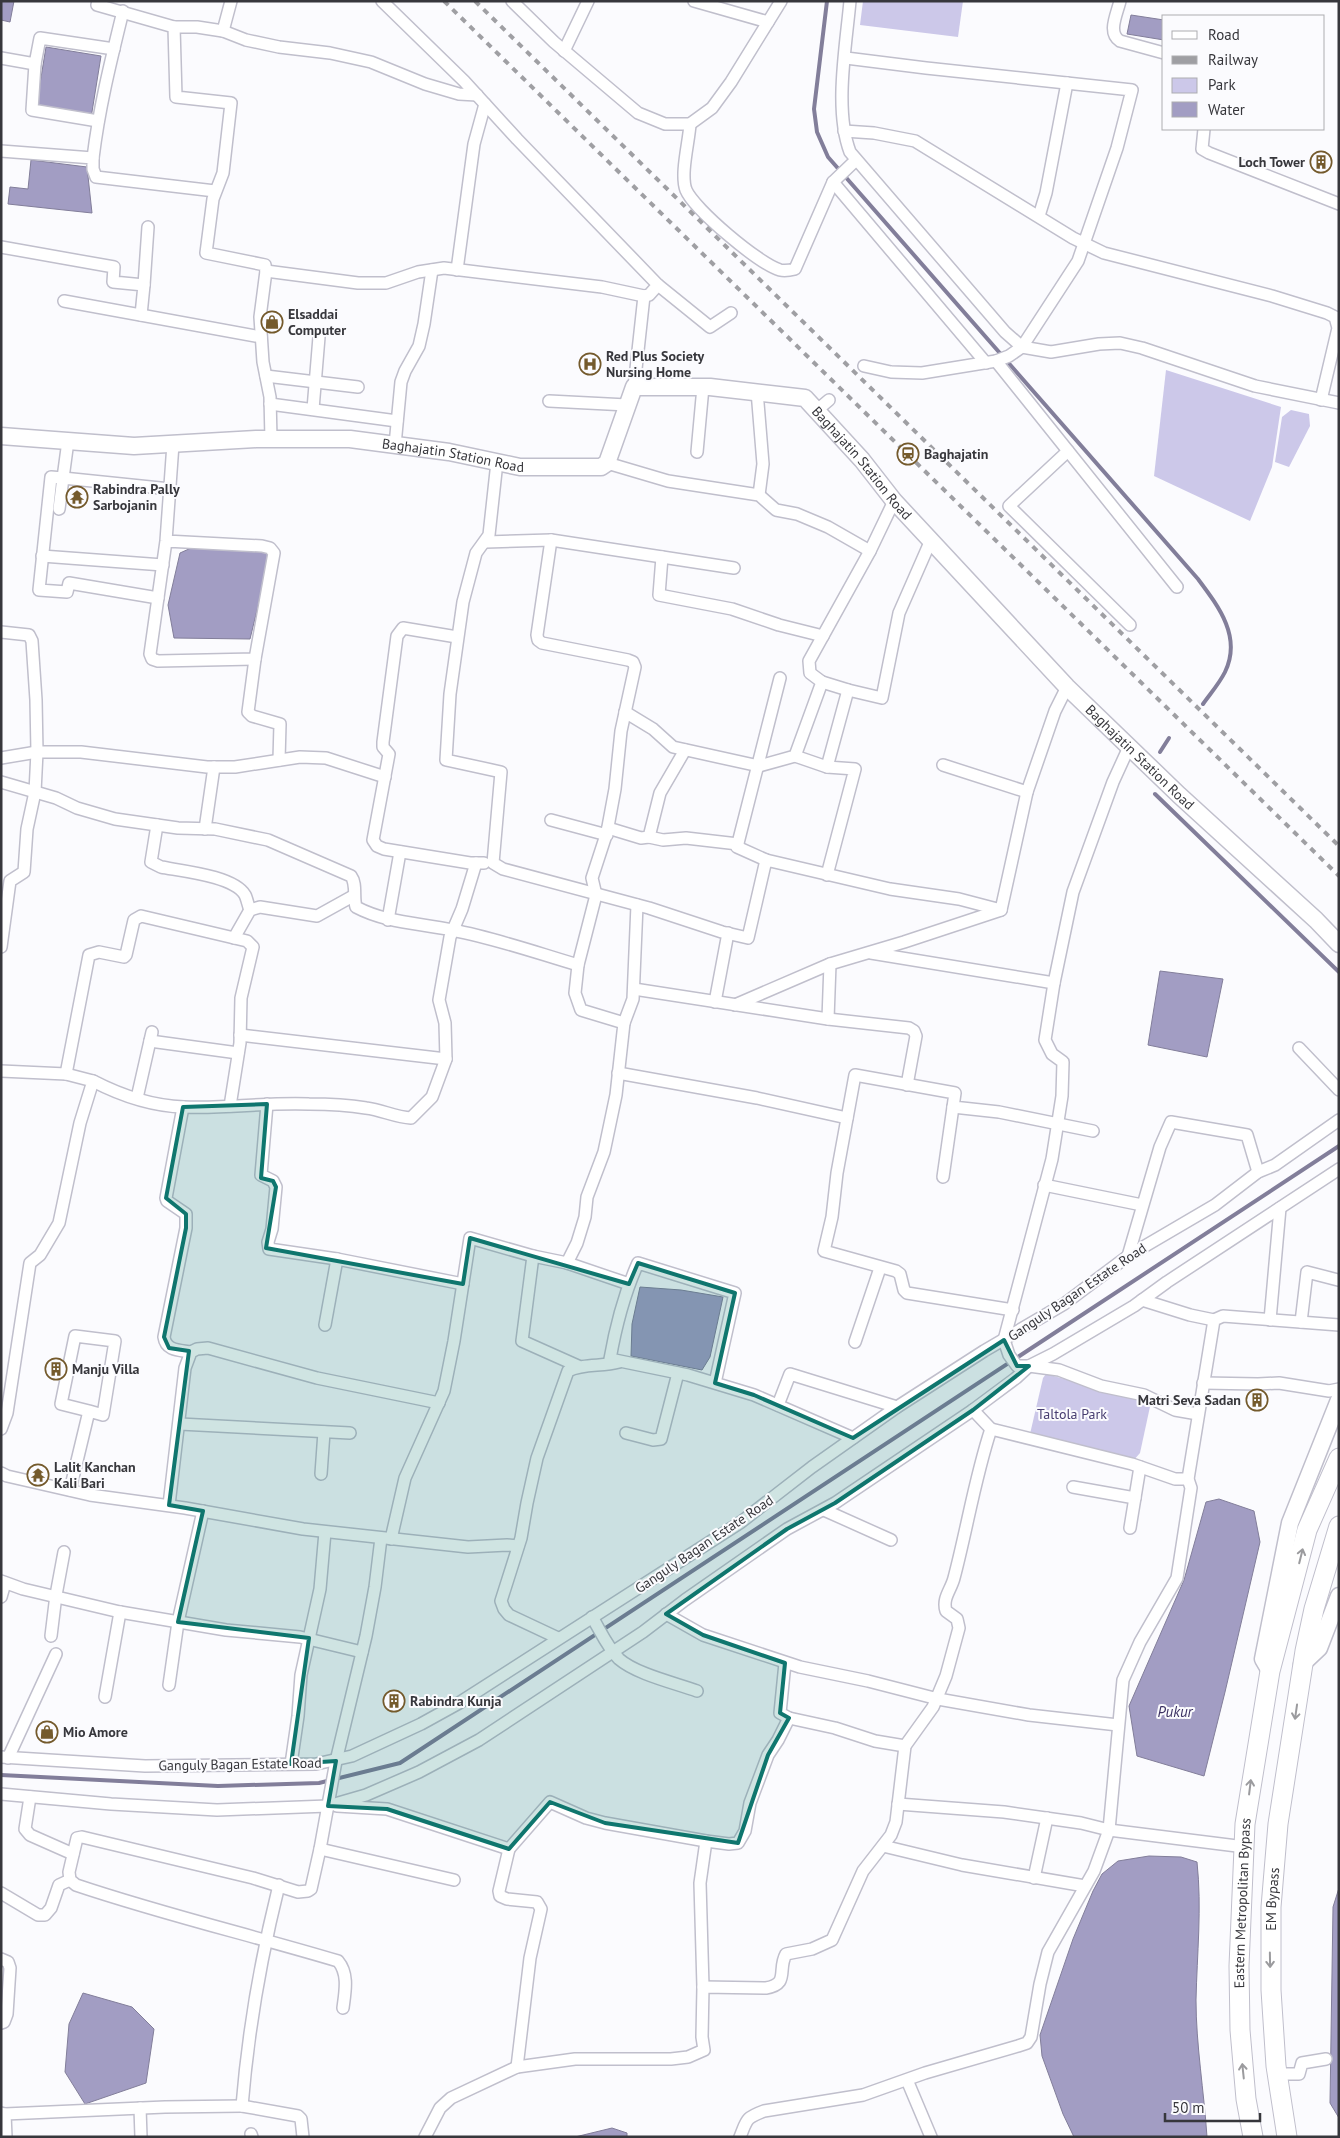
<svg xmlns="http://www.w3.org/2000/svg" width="1340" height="2138" font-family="'PT Sans',sans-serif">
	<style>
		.green { fill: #ccc8e9 }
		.water { fill: #a29dc3; stroke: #827e9a }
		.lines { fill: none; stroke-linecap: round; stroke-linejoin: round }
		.stream { stroke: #827e9a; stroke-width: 4 }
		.street-casing { stroke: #c0bfcc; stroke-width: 14 }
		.secondary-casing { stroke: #c0bfcc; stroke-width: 19 }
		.primary-casing { stroke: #c0bfcc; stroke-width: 21 }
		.street { stroke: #fff; stroke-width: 11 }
		.secondary { stroke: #fff; stroke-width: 16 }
		.primary { stroke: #fff; stroke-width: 19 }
		.rail { stroke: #9f9fa3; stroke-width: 4; stroke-dasharray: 6 6; stroke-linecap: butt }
		.oneway { stroke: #9b9b9e }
		.marked { fill: #0f766e; fill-opacity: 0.2; stroke: #0f766e; stroke-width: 4; stroke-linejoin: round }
		.labels { text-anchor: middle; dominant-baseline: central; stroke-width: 4; stroke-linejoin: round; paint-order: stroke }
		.poi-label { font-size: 14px; font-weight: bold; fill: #37373c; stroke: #fbfbfe; text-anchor: start }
		.street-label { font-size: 14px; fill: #37373c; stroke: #fbfbfe }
		.park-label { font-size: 14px; fill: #473d70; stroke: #fbfbfe }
		.water-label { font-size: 15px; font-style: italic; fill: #3c3163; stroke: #fbfbfe }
	</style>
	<rect width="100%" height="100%" fill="#fbfbfe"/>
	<!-- green -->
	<g class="green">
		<polygon points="863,1 963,1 958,37 860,25"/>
		<polygon points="1166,370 1281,407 1272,467 1250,521 1154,476"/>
		<polygon points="1291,410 1309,414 1310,426 1289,467 1275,462 1282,417"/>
		<polygon points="1046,1374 1151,1402 1140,1453 1133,1461 1030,1434 1043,1378"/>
	</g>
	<!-- water -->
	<g class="water">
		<polygon points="1,1 14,1 10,22 1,20"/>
		<polygon points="1131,15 1164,20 1164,40 1127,34"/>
		<polygon points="46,47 101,56 91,118 36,108"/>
		<polygon points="31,160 87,167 92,213 8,204 10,187 28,189"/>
		<polygon points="200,544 267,547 271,553 250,639 174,638 168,605 180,553"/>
		<polygon points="1160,971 1223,979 1207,1057 1148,1045"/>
		<polygon points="640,1287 681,1290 723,1297 710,1357 702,1370 631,1356 632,1324"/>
		<polygon points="1219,1499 1254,1511 1260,1542 1225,1692 1204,1776 1137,1756 1129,1706 1184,1580 1206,1502"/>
		<path d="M1149 1856 1181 1857 1197 1862C1202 1908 1197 1954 1196 2000 1196 2045 1204 2091 1207 2137H1074L1063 2114 1042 2056 1040 2035 1073 1939 1093 1891 1102 1874 1118 1861Z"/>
		<polygon points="1339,1888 1339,2118 1330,2103 1333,1907"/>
		<polygon points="83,1993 132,2007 154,2029 146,2083 85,2104 65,2072 69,2024"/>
		<polygon points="612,2128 627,2133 627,2137 575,2137"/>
	</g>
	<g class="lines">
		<!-- stream -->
		<g class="stream">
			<path d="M827 1 814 109 817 132 828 157 1198 579C1219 607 1242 637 1225 672 1219 684 1210 694 1203 704"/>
			<polyline points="1160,752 1169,738"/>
			<polyline points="1155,794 1339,972"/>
			<polyline points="1,1775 218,1786 319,1783 400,1763 1339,1146"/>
		</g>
		<!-- street casing -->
		<g class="street-casing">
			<g id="street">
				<polyline points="98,1 97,5 174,27 176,97 231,103 223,173 213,199 206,253 265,265 266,271 260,317 263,362 270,397 271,439"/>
				<polyline points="382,1 464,81 517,139 658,285 649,295 644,296"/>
				<polyline points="512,1 554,42 638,113 665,124 690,124 712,108 731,82 781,1"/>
				<polyline points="694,1 768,22"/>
				<path d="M1120 1C1117 14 1107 33 1120 41L1164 53"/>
				<polyline points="174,27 197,27 223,31 246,40 279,47 330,53 371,62 425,84 459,94 477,95"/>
				<polyline points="223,31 231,1"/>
				<polyline points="564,51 588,1"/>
				<polyline points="1,58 35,64 40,38 114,49"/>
				<path d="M846 58 926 68 1132 90 1117 148 1078 261 1022 347 1005 332 850 152C834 110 846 46 850 1"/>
				<polyline points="35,64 32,110 98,121"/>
				<path d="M690 124C689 142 680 174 686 190 694 209 759 264 780 270 784 271 791 270 795 269L833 182 856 160"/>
				<polyline points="1204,129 1202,149 1209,153 1339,204"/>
				<polyline points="844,131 874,133 915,141 1073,238 1104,253 1272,296 1327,313 1335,317 1338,328 1321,400"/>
				<polyline points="1,151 93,158 93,169 96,177 215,191"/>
				<path d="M93 158C99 108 111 60 123 11"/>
				<polyline points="833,182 986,363"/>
				<polyline points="1039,216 1046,193 1067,83"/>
				<polyline points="1,247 114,267 113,282 144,285 141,315"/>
				<polyline points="457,270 474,144 485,104"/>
				<polyline points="266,271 358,283 386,283 418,272 444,268 602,287 644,296 634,387"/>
				<polyline points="144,285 148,227"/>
				<polyline points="658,285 710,327 731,313"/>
				<polyline points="64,301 261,337"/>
				<polyline points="996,361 1177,587"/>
				<polyline points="864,366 891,372 922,373 996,361 1009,356 1022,347 1051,352 1099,344 1120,343 1142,348 1255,386 1339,403"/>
				<polyline points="266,376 358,387"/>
				<polyline points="757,391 763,464 759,495"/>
				<polyline points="549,401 627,405"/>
				<polyline points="270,404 397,421"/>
				<polyline points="313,409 319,337"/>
				<polyline points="816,411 829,400"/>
				<polyline points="68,441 63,478 51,477 39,590 67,592 69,583 158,598"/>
				<polyline points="395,445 401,382 405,371 419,346 424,324 432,270"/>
				<polyline points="1068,451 1009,506 1130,625"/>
				<polyline points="697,452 703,387"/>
				<polyline points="497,462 489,535 476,553 463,602 450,694 446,760 501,772 493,863 503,869 649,908 722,932 748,938 766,860 890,889 959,899 1001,910 1027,792 1055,711 1067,687"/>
				<polyline points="607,463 668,481 759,495 776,510 797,514 828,527 870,551"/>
				<polyline points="59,509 63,478 170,489"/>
				<polyline points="551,540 537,635 538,640 542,643 628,660 633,662 635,667 621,731 615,789 607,832 592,878 596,895 578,965 575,993 581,1010 624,1023 616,1095 604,1152 587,1197 585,1217 577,1243 567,1263"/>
				<polyline points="166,541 262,546 270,548 274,553 255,659 158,661 152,659 150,654 166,541 173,444"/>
				<polyline points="486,542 551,540 734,568"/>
				<polyline points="42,556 163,565"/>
				<polyline points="662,557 659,595 732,609 779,625 823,636"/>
				<polyline points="1,632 29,635 32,641 36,700 37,752 35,792 27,829 24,872 10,881 1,947"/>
				<polyline points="457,637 403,628 397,636 383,742 383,747 389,754 373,840 377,846 384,849 470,863 484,863"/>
				<polyline points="255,659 248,712 252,716 280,724 279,760"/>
				<polyline points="822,682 848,690"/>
				<polyline points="625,712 653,729 673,747 759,766 795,756 822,682 810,673 809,661 870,551 894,501"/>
				<polyline points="1129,747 1113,782 1073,892 1054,983 1045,1040 1052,1054 1063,1062 1062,1096 1052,1159 1004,1340 1009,1355 1017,1366 1029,1366 1059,1370 1101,1386 1144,1395 1175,1410 1198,1414"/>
				<polyline points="795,756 827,767"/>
				<polyline points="1,758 37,752 81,752 207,767 235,767 300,757 326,758 385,777"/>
				<polyline points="943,765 1027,792"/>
				<path d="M1 782 56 798 77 808 115 819 178 828 215 829 268 840 351 876C357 884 353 897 356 907 386 923 419 923 452 930 495 938 537 953 578 965"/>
				<polyline points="551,820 607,835"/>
				<path d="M157 825 151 862 161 867C182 871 234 876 245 895 247 899 248 905 250 910"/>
				<polyline points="608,828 641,838 649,837 660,793 685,750"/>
				<polyline points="205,829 214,767"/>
				<polyline points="649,837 663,840 686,838 738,844"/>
				<polyline points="766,860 737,847 780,678"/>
				<polyline points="827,875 855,769 827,767 848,690 882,698 899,613 931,540"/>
				<polyline points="388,920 400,852"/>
				<polyline points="234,938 250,910 260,907 317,916 353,896"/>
				<polyline points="871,953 1054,983"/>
				<polyline points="634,989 828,1019 909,1028 914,1031 916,1036 907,1085"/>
				<polyline points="715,1002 728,933"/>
				<polyline points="735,1005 830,964 904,942 1001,910"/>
				<polyline points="828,1019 830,964"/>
				<polyline points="624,1023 633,999 637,905"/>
				<polyline points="240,1035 446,1059"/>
				<polyline points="150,1041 238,1053"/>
				<polyline points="1299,1048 1339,1090"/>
				<polyline points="1,1071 66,1074 93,1081 80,1123 59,1223 40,1255 30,1263 7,1413 1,1429"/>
				<polyline points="618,1073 757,1098 847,1118"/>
				<polyline points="66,1074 89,955 99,952 124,957 126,955 134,920 141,916 247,941 253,947 241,998 240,1043 230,1106"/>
				<path d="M93 1081C120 1095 152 1106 184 1107 226 1109 267 1102 309 1104 328 1104 348 1105 366 1108 382 1110 395 1117 411 1118L432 1097 446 1059 445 1023 439 1000 450 937 462 909 476 863"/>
				<polyline points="137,1098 152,1032"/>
				<polyline points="267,1104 261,1175 273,1181 276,1187 272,1229 268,1242 269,1249 337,1259 463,1284"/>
				<path d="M183 1107 166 1198 167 1201 186 1214V1228L164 1337C166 1351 179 1350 191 1352"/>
				<polyline points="943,1177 953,1107"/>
				<polyline points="1044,1185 1142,1205"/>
				<polyline points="533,1256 522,1341 578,1366"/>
				<polyline points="1128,1256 1160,1147 1171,1122 1247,1135 1258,1172"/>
				<polyline points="1142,1300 1190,1315 1214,1320"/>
				<polyline points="1013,1310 907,1293 904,1290 900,1274 896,1271 824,1251 832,1217 837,1173 855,1075 955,1093 953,1107 999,1112 1093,1131"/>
				<polyline points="1270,1320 1280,1208"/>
				<polyline points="1301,1322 1307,1272 1338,1280"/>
				<polyline points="325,1325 337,1259"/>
				<polyline points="855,1342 880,1268"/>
				<path d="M715 1383 735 1293 638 1263C624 1294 616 1325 610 1359L688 1375 754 1395 853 1438"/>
				<polyline points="1203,1383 1258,1384 1279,1383 1329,1391 1339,1389"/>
				<polyline points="778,1405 790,1374 897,1407"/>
				<polyline points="180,1424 350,1433"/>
				<polyline points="626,1433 653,1440 661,1439 678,1373"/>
				<polyline points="1,1473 7,1476 90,1495 185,1508 303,1529 468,1547 507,1545 518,1546"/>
				<polyline points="321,1474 324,1432"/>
				<polyline points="1188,1479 1175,1479 1132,1464 991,1429 973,1410 1016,1378 1029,1366 1053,1354 1134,1306 1167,1282 1339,1169"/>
				<polyline points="1073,1487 1135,1498"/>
				<polyline points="70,1490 89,1411 61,1404 75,1336 115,1341 103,1415 89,1411"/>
				<polyline points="169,1505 185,1368 191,1352 197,1349 208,1348 317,1378 439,1403"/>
				<polyline points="824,1510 891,1540"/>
				<polyline points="1130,1528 1140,1467"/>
				<polyline points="391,1539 405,1478 444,1391 454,1341 470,1238 533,1256 567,1263 629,1284"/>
				<polyline points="1,1581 23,1589 120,1612 226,1630 300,1637 362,1652"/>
				<polyline points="1,1597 5,1583"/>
				<polyline points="666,1614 703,1635 800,1667 868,1681 938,1699 1029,1715 1118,1725"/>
				<path d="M592 1617C600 1630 607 1647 619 1659 636 1674 675 1683 697 1691"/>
				<polyline points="51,1636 56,1595 64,1552"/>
				<path d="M558 1638 509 1615 504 1609 501 1601 521 1538 527 1503 537 1458 568 1371C584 1363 602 1367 619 1362"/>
				<polyline points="785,1663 780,1713 789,1718 835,1728 875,1741 905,1746"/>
				<polyline points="169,1685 178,1622 203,1511"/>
				<polyline points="105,1697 120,1612"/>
				<polyline points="1,1757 145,1766 316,1764 352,1756 421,1724 459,1703 741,1522 812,1467 897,1407 984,1351 1064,1304 1128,1256 1215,1205 1258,1172 1275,1165 1339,1120"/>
				<polyline points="8,1758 56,1654"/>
				<polyline points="291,1764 298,1716 301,1675 320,1589 325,1532"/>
				<polyline points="1,1794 111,1804 217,1810 328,1806 366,1795 419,1772 479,1740 643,1632 685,1600 787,1529 835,1503 973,1410"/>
				<polyline points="30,1797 25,1829 30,1835 73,1854"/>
				<polyline points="898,1804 1004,1812 1081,1823 1109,1830 1245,1847"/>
				<polyline points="337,1806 387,1809 509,1849 499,1891 500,1896 507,1899 537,1902 541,1909 530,1958 517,2067"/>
				<polyline points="883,1846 962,1865 1085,1886"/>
				<polyline points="320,1849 454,1880"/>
				<polyline points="509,1849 550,1802 586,1818 605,1823 706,1841 729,1844 738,1843 745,1831 750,1803 768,1755 778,1740 789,1718"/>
				<polyline points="1034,1878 1047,1818"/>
				<path d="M279 1885C261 1957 248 2032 242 2106L298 2116 301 2119 303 2137"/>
				<polyline points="1,1893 38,1915 45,1915 51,1908 59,1885 70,1880"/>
				<polyline points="1,1959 8,1962 10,1968 7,2014 4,2022 1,2023"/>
				<polyline points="703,1987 700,1883 706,1841"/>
				<path d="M343 2008C345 1992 349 1974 338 1961 251 1935 162 1914 76 1885L70 1880 69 1872 77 1838 82 1837 253 1878 298 1892 308 1891 311 1889 320 1849 336 1761 366 1636 375 1587 381 1538"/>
				<polyline points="1277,2074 1299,2074 1302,2063 1326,2059"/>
				<polyline points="907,2080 931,2137"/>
				<polyline points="140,2108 141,2137"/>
				<polyline points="1,2113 5,2114 6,2137"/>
				<polyline points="5,2114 165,2107 242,2106"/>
				<polyline points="251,2134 252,2137"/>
				<path d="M425 2137 440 2108 451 2098 517 2067 575 2059H671L688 2057 704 2050 702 2037 703 1987 766 1988C790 1984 777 1970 786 1954L812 1949 832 1940 863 1871 891 1835 896 1822 905 1746 933 1707 946 1676 959 1628 957 1619 946 1611C942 1598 951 1590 954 1578 967 1529 975 1477 991 1429"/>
				<path d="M740 2137C747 2120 745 2118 764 2111L863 2095 925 2073 1018 2046 1027 2043 1031 2037 1040 1984 1048 1952 1094 1871 1109 1830 1123 1680 1140 1642 1177 1578 1191 1488 1188 1479 1214 1320 1223 1316 1339 1325"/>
			</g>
		</g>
		<!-- secondary casing -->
		<g class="secondary-casing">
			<g id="secondary">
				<path id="s1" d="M1 436 134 446 256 439H350L449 452 520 467H601L607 463 634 387H710L805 398 862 460 894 501 1067 687 1179 795 1316 920 1339 944"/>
				<polyline points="1302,1664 1319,1648 1339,1596"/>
				<polyline points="1270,1671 1263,1659 1290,1523 1339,1400"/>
			</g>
		</g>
		<!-- primary casing -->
		<g class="primary-casing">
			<g id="primary">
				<path id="s2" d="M1253 2137 1246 2099 1240 2030 1239 1966 1245 1824 1270 1671 1307 1530 1339 1458"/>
				<path id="s3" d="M1287 2137 1276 2066 1271 1990V1907L1278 1824 1305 1651 1314 1609 1339 1526"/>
			</g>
		</g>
		<!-- street -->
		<use href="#street" class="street"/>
		<!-- secondary -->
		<use href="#secondary" class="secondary"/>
		<!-- primary -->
		<use href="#primary" class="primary"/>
		<!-- rail -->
		<g class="rail">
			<polyline points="444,1 1339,876"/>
			<polyline points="475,1 1339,846"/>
		</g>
	</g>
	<!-- one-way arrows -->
	<defs><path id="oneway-shaft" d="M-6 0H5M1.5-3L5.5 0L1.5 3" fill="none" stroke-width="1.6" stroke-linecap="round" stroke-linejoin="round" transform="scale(1.25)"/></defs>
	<g class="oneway">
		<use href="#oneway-shaft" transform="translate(1301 1556) rotate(-76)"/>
		<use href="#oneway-shaft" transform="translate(1296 1712) rotate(98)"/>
		<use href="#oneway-shaft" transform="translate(1250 1787) rotate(-83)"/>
		<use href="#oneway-shaft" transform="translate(1270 1960) rotate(89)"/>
		<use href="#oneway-shaft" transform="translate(1243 2071) rotate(-96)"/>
	</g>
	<!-- marked area -->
	<path class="marked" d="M267 1104 261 1178 273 1181 276 1187 266 1248 463 1284 470 1238 629 1284 638 1263 735 1293 715 1383 754 1395 853 1438 1004 1340 1017 1366H1029L973 1410 835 1503 787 1529 666 1614 703 1635 785 1663 780 1713 789 1718 768 1755 738 1843 605 1823 550 1802 509 1849 387 1809 328 1806 336 1761 291 1764 309 1638 178 1622 203 1511 169 1505 189 1351 169 1348 164 1337 186 1228V1214L166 1198 183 1107Z"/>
	<!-- icons -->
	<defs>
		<g id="building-ring" transform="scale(1.125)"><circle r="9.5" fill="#fbfbfe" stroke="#745a2c" stroke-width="1.5"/><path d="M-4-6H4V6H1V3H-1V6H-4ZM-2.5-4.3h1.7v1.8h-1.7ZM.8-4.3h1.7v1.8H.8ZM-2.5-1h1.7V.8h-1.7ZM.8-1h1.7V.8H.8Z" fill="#745a2c"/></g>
		<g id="shop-ring" transform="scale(1.125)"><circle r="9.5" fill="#fbfbfe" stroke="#745a2c" stroke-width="1.5"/><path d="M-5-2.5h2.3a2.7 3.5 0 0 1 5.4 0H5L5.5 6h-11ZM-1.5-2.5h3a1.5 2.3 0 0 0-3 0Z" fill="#745a2c"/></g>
		<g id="hospital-ring" transform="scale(1.125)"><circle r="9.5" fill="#fbfbfe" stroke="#745a2c" stroke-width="1.5"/><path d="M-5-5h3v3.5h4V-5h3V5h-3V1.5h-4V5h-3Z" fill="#745a2c"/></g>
		<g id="station-ring" transform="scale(1.125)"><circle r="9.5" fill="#fbfbfe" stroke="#745a2c" stroke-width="1.5"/><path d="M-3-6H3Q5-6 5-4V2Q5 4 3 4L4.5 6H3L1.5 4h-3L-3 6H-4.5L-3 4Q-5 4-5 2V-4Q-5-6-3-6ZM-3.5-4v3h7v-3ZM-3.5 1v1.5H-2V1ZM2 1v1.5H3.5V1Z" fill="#745a2c"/></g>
		<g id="temple-ring" transform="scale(1.125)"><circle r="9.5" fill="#fbfbfe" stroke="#745a2c" stroke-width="1.5"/><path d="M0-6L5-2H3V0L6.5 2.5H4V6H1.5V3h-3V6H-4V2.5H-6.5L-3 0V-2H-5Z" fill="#745a2c"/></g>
	</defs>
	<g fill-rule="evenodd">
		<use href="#building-ring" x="1321" y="162"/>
		<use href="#shop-ring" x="272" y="322"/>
		<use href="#hospital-ring" x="590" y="364"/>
		<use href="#station-ring" x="908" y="454"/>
		<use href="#temple-ring" x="77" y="497"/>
		<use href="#building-ring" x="56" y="1369"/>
		<use href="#building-ring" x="1257" y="1400"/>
		<use href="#temple-ring" x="38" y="1475"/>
		<use href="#building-ring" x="394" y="1701"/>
		<use href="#shop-ring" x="47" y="1732"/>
	</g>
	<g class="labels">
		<!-- poi labels -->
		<g class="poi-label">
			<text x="1305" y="162" text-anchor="end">Loch Tower</text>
			<text x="288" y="314">Elsaddai<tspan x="288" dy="16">Computer</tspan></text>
			<text x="606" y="356">Red Plus Society<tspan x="606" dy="16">Nursing Home</tspan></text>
			<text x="924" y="454">Baghajatin</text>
			<text x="93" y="489">Rabindra Pally<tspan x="93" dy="16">Sarbojanin</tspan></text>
			<text x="72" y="1369">Manju Villa</text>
			<text x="1241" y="1400" text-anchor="end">Matri Seva Sadan</text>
			<text x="54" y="1467">Lalit Kanchan<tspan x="54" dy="16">Kali Bari</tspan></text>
			<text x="410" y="1701">Rabindra Kunja</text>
			<text x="63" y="1732">Mio Amore</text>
		</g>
		<!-- street labels -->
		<g class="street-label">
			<text stroke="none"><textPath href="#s1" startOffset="454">Baghajatin Station Road</textPath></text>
			<text stroke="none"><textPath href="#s1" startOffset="949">Baghajatin Station Road</textPath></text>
			<text stroke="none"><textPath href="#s1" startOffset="1354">Baghajatin Station Road</textPath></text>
			<text transform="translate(1077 1292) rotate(-34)">Ganguly Bagan Estate Road</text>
			<text transform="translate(704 1544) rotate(-34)">Ganguly Bagan Estate Road</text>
			<text transform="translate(240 1764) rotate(-1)">Ganguly Bagan Estate Road</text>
			<text stroke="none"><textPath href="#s3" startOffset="239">EM Bypass</textPath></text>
			<text stroke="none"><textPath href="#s2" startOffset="235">Eastern Metropolitan Bypass</textPath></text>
		</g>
		<!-- park labels -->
		<g class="park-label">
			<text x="1072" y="1414">Taltola Park</text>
		</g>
		<!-- water labels -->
		<g class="water-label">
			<text x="1175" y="1711">Pukur</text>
		</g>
	</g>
	<!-- border -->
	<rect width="1340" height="2138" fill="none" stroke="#37373c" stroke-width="5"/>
	<!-- legend -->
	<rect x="1162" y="15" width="162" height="115" fill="#fbfbfe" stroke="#adadb0"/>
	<rect x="1172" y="31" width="25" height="8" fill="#ffffff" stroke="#adadb0"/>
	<text x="1208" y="40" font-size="15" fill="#37373c">Road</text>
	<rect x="1172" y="56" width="25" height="8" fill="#9f9fa3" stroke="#adadb0"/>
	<text x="1208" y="65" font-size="15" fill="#37373c">Railway</text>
	<rect x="1172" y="78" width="25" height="15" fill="#ccc8e9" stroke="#adadb0"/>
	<text x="1208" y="90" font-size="15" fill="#37373c">Park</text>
	<rect x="1172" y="102" width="25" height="15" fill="#a29dc3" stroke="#adadb0"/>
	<text x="1208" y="115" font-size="15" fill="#37373c">Water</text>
	<!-- scale -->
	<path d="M1165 2113v8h95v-8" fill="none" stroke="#37373c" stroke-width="2.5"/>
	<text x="1172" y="2113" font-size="15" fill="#37373c" stroke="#fbfbfe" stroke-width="4" paint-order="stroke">50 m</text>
</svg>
